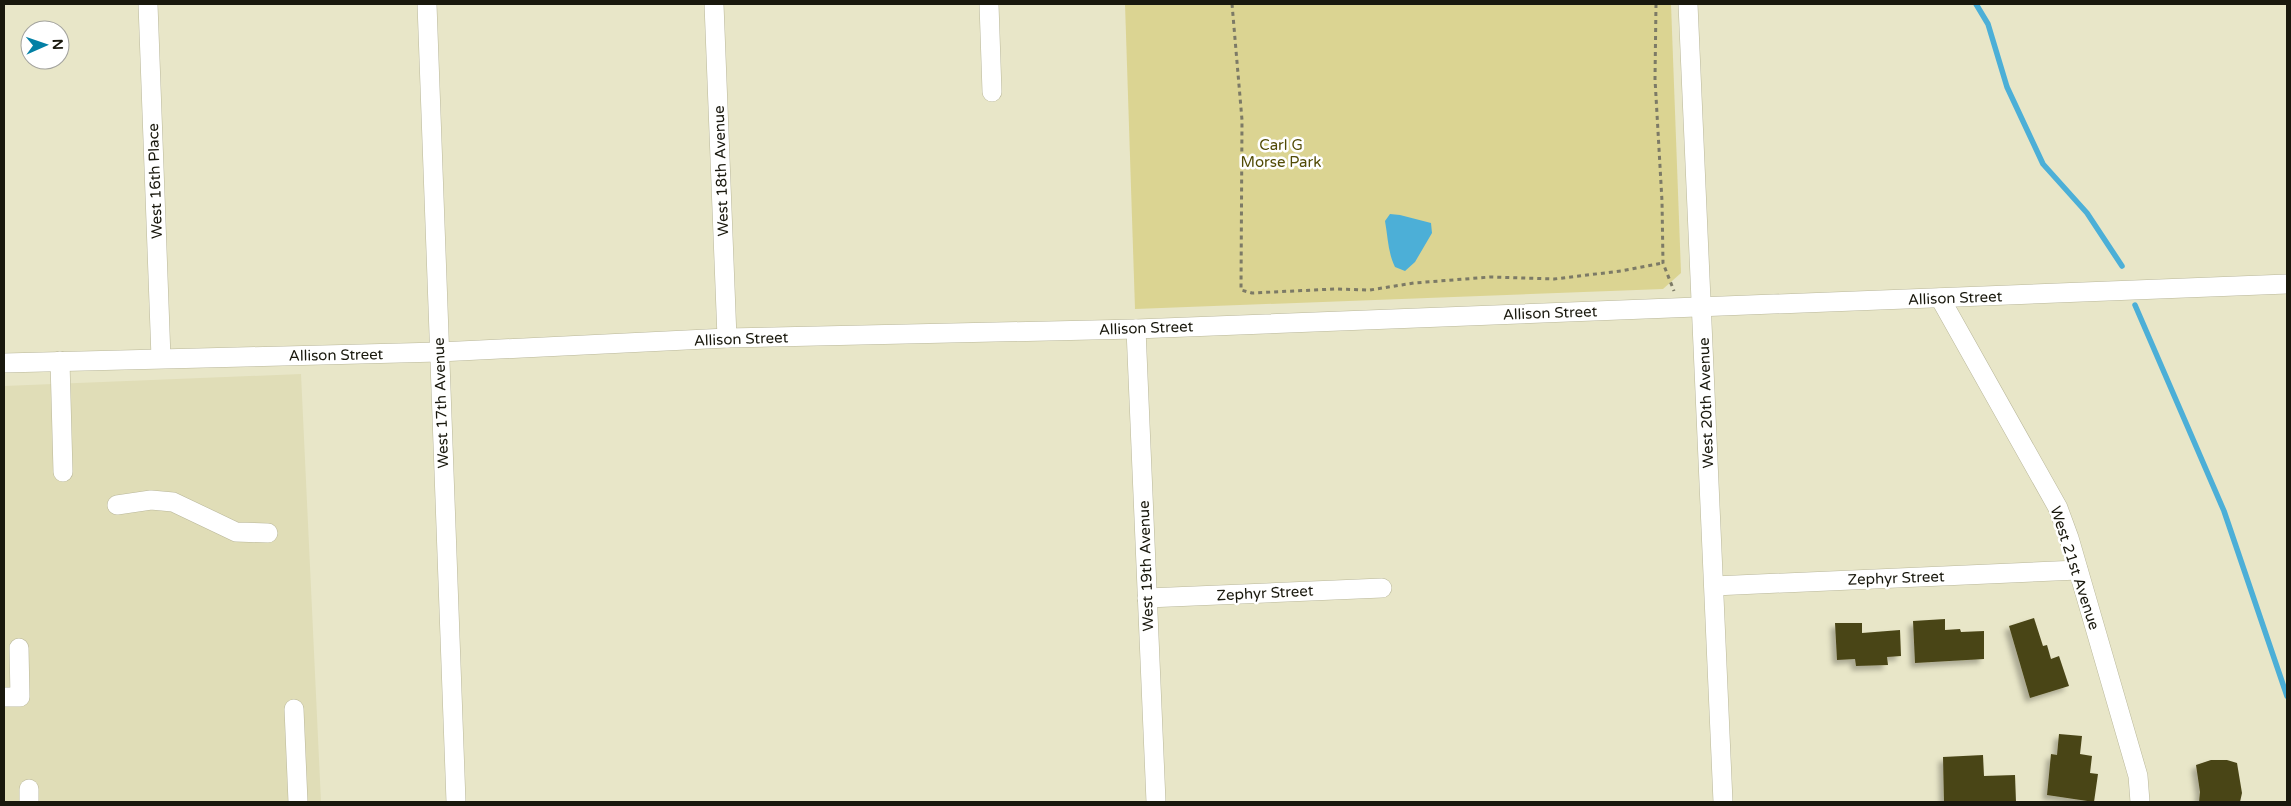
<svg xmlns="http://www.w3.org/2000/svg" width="2291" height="806" font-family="'Varela Round',sans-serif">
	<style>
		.built { fill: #e0ddb7 }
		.green { fill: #dbd492 }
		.water { fill: #4cafd7 }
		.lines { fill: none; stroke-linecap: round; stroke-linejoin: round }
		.stream { stroke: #4cafd7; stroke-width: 5.5 }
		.building { fill: #4a4517; filter: url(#shadow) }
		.minor-casing { stroke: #b9b79a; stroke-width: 20 }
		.path { stroke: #7c7a66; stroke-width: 3; stroke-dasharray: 4 4; stroke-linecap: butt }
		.minor { stroke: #fff; stroke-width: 19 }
		.labels { text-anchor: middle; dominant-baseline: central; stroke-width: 5; stroke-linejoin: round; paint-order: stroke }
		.park-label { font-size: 15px; fill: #524b06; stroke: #fff }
		.street-label { font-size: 15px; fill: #19180d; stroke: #fff }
	</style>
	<defs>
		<filter id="shadow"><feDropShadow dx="-4.5" dy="4.5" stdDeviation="2.5" flood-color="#0004"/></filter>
	</defs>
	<rect width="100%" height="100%" fill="#e8e6c8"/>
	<!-- built -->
	<polygon class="built" points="301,374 321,802 4,802 4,386"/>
	<!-- green -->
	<polygon class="green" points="1125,4 1671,4 1681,273 1663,289 1135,309"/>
	<!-- water -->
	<path class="water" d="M1390 214 1400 215 1431 223 1432 233 1415 262 1405 271 1395 267C1388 253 1388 238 1385 221Z"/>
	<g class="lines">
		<!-- stream -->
		<g class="stream">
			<polyline points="1976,4 1988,24 2007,87 2043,164 2087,213 2122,266"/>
			<polyline points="2135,305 2224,511 2287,696"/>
		</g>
	</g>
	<!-- building -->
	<g class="building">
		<polygon points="2034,618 2043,646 2047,645 2051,659 2059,656 2069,686 2030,698 2009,626"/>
		<polygon points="1945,619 1945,630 1960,629 1961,632 1984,631 1984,659 1915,663 1913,621"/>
		<polygon points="1835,623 1862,623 1862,633 1900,630 1901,656 1887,657 1888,665 1856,666 1855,659 1837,660"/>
		<polygon points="2059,734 2082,736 2080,754 2092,756 2090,773 2098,774 2094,802 2047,795 2051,754 2057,755"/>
		<polygon points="1983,755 1984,776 2015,775 2016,802 1944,802 1943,757"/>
		<polygon points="2211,760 2227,760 2237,763 2242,793 2240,802 2199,802 2200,792 2196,765"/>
	</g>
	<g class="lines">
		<!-- minor casing -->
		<g class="minor-casing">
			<g id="minor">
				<polyline points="148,4 161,358"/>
				<polyline points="427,4 456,802"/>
				<polyline points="714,4 727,338"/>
				<polyline points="989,4 992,92"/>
				<polyline points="1688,4 1723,802"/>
				<polyline points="1940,298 2058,508 2069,538 2138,776 2140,802"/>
				<polyline points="1136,329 1156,802"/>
				<polyline points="60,361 63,472"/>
				<polyline points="4,363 439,352 727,338 1136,329 2287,284"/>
				<polyline points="117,505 151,500 173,502 236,532 268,533"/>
				<polyline points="1714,586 2078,570"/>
				<polyline points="1147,598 1382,588"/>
				<polyline points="4,697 20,697 19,648"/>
				<polyline points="294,709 298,802"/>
				<polyline points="29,789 29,802"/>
			</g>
		</g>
		<!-- path -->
		<g class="path">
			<polyline points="1232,4 1242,120 1241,290 1252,293 1335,289 1370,290 1414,283 1490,277 1554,279 1621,271 1663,263"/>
			<polyline points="1656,4 1655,79 1662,201 1663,263 1674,291"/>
		</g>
		<!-- minor -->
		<use href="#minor" class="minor"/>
	</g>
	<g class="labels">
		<!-- park labels -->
		<g class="park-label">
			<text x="1281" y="145">Carl G<tspan x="1281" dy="17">Morse Park</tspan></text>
		</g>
		<!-- street labels -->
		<g class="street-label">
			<text transform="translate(721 171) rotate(-92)">West 18th Avenue</text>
			<text transform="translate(155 181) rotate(-92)">West 16th Place</text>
			<text transform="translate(1955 298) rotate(-2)">Allison Street</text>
			<text transform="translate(1550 313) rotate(-2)">Allison Street</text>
			<text transform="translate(1146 328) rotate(-2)">Allison Street</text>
			<text transform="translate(741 339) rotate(-2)">Allison Street</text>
			<text transform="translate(336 355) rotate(-1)">Allison Street</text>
			<text transform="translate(441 403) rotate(-92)">West 17th Avenue</text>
			<text transform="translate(1706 403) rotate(-92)">West 20th Avenue</text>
			<text transform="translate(1146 566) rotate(-92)">West 19th Avenue</text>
			<text transform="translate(2075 568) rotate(72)">West 21st Avenue</text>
			<text transform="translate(1896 578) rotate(-2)">Zephyr Street</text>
			<text transform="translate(1265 593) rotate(-3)">Zephyr Street</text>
		</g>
	</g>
	<!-- border -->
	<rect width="2291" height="806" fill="none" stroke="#19180d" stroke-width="10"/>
	<!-- north arrow -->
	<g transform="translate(45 45) rotate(88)"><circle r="24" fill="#ffffff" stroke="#a3a39e"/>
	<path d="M0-4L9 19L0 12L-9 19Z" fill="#0380a5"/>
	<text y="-8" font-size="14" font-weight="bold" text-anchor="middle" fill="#19180d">N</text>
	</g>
</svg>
